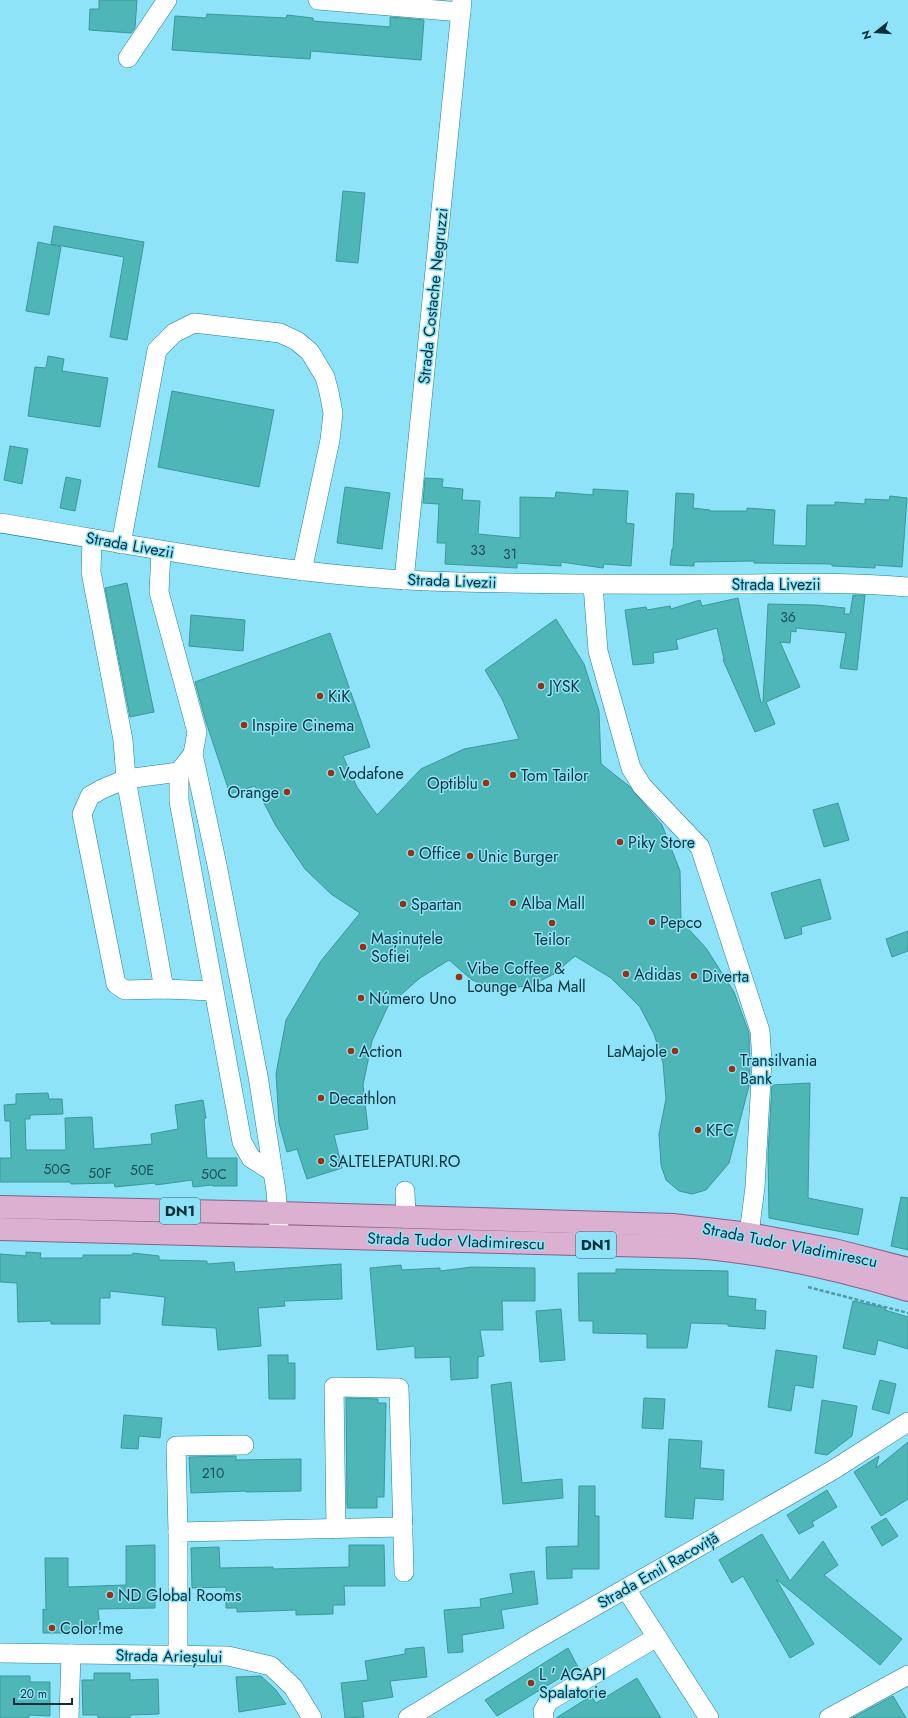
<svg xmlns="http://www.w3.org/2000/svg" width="908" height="1718" font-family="Jost,sans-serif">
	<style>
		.building { fill: #4eb6b7; stroke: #3a9899 }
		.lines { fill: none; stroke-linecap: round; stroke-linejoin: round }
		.minor-casing { stroke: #247e93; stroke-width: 20 }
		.major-casing { stroke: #836188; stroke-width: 24 }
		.path { stroke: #5596a6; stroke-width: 2.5; stroke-dasharray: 4 2; stroke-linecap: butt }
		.minor { stroke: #fff; stroke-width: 19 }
		.major { stroke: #dcb0d1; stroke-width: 22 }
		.poi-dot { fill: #983112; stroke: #8ee3f9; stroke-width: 1.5 }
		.labels { text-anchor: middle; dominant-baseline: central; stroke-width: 3; stroke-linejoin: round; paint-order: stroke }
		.number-label { font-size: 14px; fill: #1a5157 }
		.shield { fill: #8ee3f9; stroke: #316571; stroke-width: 1 }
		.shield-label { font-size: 15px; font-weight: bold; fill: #092f37 }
		.street-label { font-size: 16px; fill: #092f37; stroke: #8ee3f9 }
		.poi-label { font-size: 16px; fill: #092f37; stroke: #8ee3f9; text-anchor: start }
	</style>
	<rect width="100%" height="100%" fill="#8ee3f9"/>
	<!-- building -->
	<g class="building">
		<polygon points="99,0 137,0 135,28 131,33 89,30 90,9 99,9"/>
		<polygon points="207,14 286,18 287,15 313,18 313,21 390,27 390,17 424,20 421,60 311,51 310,59 172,50 175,16 206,18"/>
		<polygon points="343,191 365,193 358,263 336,261"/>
		<polygon points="54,226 144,242 127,340 110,337 124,257 51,244"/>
		<polygon points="38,242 61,247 49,315 26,311"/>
		<polygon points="48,356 64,359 62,371 108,378 100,427 28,416 35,367 46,368"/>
		<polygon points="172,391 274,410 259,487 158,467"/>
		<polygon points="10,446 28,449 22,484 4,480"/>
		<polygon points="66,477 81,480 75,511 60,508"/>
		<polygon points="425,478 443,479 442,487 463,489 462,500 480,501 478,534 520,538 520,497 555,498 556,492 593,495 593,489 628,491 626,523 634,524 631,566 604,564 603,568 561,562 561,566 517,563 517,568 445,564 446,543 437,543 439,504 423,503"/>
		<polygon points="345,487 390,493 382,549 337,543"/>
		<polygon points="676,493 694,494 693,508 710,510 710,511 747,511 747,508 775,510 773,545 806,546 807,505 835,505 835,502 865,504 865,499 889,500 890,496 907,498 902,567 875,565 875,568 832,566 832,564 754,563 754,561 694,562 694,566 670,565 672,549 673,549"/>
		<polygon points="127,583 154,712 130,717 105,588"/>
		<polygon points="853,595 865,595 857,670 840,668 846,633 796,628 796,632 791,631 790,643 780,642 800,687 766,702 775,724 755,732 723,660 724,659 717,628 676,640 678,649 653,653 654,663 633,665 625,610 646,607 647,610 670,606 671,609 700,600 702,606 738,598 761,703 763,702 768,604 816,605 845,608 844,614 850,614"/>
		<polygon points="191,615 245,620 243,651 189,646"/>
		<polygon points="556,619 584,664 599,711 601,764 629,786 662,825 680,871 681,921 706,948 734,992 749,1033 750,1082 729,1163 706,1190 692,1194 679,1191 666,1180 661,1165 659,1134 666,1099 663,1063 654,1034 640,1007 611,978 575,956 554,974 532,985 499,990 472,980 449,960 420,978 388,1006 372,1041 363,1085 368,1129 334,1135 342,1168 307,1179 297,1149 287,1152 279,1123 276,1074 286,1020 321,961 360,913 331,894 305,869 276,826 255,786 230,794 206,722 195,682 330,633 370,747 343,756 357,787 377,815 421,769 464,749 519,739 502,699 485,670"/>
		<polygon points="838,803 849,840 824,847 813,810"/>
		<polygon points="820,879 831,919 801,927 802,934 785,939 771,893"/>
		<polygon points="908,931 908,951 892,957 886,939"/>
		<polygon points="810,1083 808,1198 863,1209 858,1235 769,1218 768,1154 772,1085"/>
		<polygon points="48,1093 49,1099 62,1099 63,1114 30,1115 30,1119 25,1119 26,1150 66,1150 65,1118 92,1117 94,1149 152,1144 151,1134 178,1129 175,1105 203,1100 206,1118 204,1119 207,1158 237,1158 237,1186 213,1186 213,1185 193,1187 192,1180 156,1185 155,1183 115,1187 114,1183 71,1184 70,1182 0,1182 0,1158 11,1158 10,1121 5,1121 4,1105 16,1104 16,1094"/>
		<polygon points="901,1197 908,1198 908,1250 891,1246"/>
		<polygon points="26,1252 41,1253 40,1258 83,1258 83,1255 132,1255 133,1253 159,1256 159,1260 207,1261 207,1264 234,1262 235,1272 341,1264 342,1299 284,1301 285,1306 258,1308 261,1346 218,1350 216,1328 162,1325 165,1297 110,1291 110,1298 100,1298 100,1324 51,1324 51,1321 18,1322 17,1283 0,1282 0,1254 26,1256"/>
		<polygon points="401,1265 402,1270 440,1268 440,1271 472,1267 535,1268 535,1301 502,1301 503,1330 480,1330 484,1356 478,1357 478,1378 451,1380 450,1357 415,1358 415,1346 377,1350 370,1268"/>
		<polygon points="616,1269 728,1271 728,1296 756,1299 755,1310 766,1311 765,1329 728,1326 728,1324 691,1323 687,1348 647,1348 647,1334 593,1333 593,1321 579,1321 578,1273 616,1273"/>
		<polygon points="853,1301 886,1308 885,1310 908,1317 908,1349 878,1340 875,1355 843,1348"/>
		<polygon points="561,1309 565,1360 540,1362 536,1311"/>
		<polygon points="776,1350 817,1356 813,1388 795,1385 791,1411 768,1407"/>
		<polygon points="268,1355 288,1355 288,1363 295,1363 295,1399 269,1399"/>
		<polygon points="880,1380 896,1384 889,1414 872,1409"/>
		<polygon points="511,1382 522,1483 562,1479 563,1498 503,1504 491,1385"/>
		<polygon points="346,1398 378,1399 378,1403 386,1403 384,1497 377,1497 377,1508 347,1508"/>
		<polygon points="644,1398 665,1399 663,1429 642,1428"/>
		<polygon points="822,1400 857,1406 852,1436 827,1455 815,1453"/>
		<polygon points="124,1415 162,1418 160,1438 139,1436 138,1449 121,1448"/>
		<polygon points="669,1439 702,1441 700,1468 724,1470 723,1500 695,1498 693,1519 665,1517"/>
		<polygon points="908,1442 908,1499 881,1516 854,1472 879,1456 876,1468"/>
		<polygon points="236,1456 236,1460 301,1459 301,1491 246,1492 246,1491 191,1493 189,1457"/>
		<polygon points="579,1486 595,1486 595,1516 599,1516 599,1569 572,1569 572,1578 547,1579 546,1547 578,1546"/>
		<polygon points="827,1490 837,1507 812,1522 814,1526 799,1534 787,1515"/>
		<polygon points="886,1518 898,1536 882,1546 871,1527"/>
		<polygon points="762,1534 790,1581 823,1541 838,1565 824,1575 902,1639 880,1665 776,1579 814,1644 790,1658 743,1576 732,1583 719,1560"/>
		<polygon points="155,1545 155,1608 98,1609 100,1628 87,1629 87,1633 43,1633 43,1609 46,1610 45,1558 68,1558 68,1587 126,1585 126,1546"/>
		<polygon points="349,1545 384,1545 385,1586 344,1586 345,1605 333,1605 333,1614 296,1615 296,1610 237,1612 237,1608 226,1608 226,1587 192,1588 191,1548 219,1547 220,1568 273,1567 273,1569 349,1567"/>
		<polygon points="534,1571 538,1604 501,1610 504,1628 462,1635 463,1652 448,1653 444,1610 481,1607 480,1599 513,1593 510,1574"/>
		<polygon points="424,1647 427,1677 390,1681 393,1697 362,1702 364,1717 345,1718 341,1683 368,1680 365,1661 405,1654 405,1649"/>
		<polygon points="568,1648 578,1667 497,1716 485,1700"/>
		<polygon points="94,1673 130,1673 130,1680 158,1679 159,1714 130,1715 130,1718 98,1718 98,1715 83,1715 82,1680 94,1680"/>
		<polygon points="0,1676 30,1676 30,1682 50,1682 50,1716 29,1715 29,1718 0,1718"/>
		<polygon points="261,1676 276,1690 286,1704 239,1712 236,1677"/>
		<polygon points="637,1678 661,1718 556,1718 591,1696 596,1703"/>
		<polygon points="893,1696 906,1718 852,1718"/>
	</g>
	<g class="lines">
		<!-- minor casing -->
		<g class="minor-casing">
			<g id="minor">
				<polyline points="318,0 461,12"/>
				<polyline points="128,58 167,0"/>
				<path d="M0 523C142 546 283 575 427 581 523 584 619 585 716 584 780 584 844 581 908 587"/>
				<polyline points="92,539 91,572 123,740 126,779 164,989"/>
				<polyline points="121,544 157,350 174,333 194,323 280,333 297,341 310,352 325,377 329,392 333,413 330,440 302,571"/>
				<polyline points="161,551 159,592 197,732 193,754 217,865 258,1076 276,1191 279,1228"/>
				<polyline points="404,580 462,0"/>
				<polyline points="593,585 598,651 631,768 642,786 700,847 760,1031 762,1061 755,1187 749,1234"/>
				<polyline points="193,754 179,772 179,801 242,1142 251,1158 273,1172"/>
				<polyline points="179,772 126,779 102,789 90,796 82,814 116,984 125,990 164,989 213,991"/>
				<polyline points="405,1191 406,1218"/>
				<polyline points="336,1529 334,1387 399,1388 404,1572"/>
				<polyline points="178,1532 176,1446 244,1445"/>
				<polyline points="626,1589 709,1718"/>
				<polyline points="0,1653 228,1656 271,1666 293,1687 312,1718"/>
				<polyline points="178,1655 178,1532 403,1527"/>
				<polyline points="69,1718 71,1654"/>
				<polyline points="408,1718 534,1641 833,1470 908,1422"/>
				<polyline points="544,1718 543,1711 549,1701 657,1637"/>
				<polyline points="829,1718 908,1675"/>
			</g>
		</g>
		<!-- major casing -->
		<g class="major-casing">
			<g id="major">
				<polyline points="0,1207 278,1213 673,1225 749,1234 834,1250 908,1269"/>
				<path d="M0 1229 695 1247C767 1253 839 1269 908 1290"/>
			</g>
		</g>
		<!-- path -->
		<polyline class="path" points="808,1287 908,1313"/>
		<!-- minor -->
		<use href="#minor" class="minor"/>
		<!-- major -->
		<use href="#major" class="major"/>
	</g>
	<!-- markers -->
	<g class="poi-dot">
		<circle cx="541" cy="686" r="4"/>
		<circle cx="320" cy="696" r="4"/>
		<circle cx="244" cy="725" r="4"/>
		<circle cx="331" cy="773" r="4"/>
		<circle cx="513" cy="775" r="4"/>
		<circle cx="486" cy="783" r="4"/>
		<circle cx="287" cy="792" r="4"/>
		<circle cx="620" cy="842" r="4"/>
		<circle cx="411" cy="853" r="4"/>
		<circle cx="470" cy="856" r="4"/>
		<circle cx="513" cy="903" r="4"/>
		<circle cx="403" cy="904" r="4"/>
		<circle cx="652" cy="922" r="4"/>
		<circle cx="552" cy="923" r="4"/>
		<circle cx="363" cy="947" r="4"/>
		<circle cx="626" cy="974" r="4"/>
		<circle cx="694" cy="976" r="4"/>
		<circle cx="459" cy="977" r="4"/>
		<circle cx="361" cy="998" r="4"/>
		<circle cx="351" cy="1051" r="4"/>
		<circle cx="675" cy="1051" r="4"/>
		<circle cx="732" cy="1069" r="4"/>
		<circle cx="321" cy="1098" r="4"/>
		<circle cx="698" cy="1130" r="4"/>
		<circle cx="321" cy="1161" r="4"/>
		<circle cx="110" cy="1595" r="4"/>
		<circle cx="52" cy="1628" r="4"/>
		<circle cx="531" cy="1683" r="4"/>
	</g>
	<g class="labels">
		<!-- number labels -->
		<g class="number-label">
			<text x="478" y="550">33</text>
			<text x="510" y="554">31</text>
			<text x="788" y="617">36</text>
			<text x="57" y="1169">50G</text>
			<text x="142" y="1170">50E</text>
			<text x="100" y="1173">50F</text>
			<text x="214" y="1174">50C</text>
			<text x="213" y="1473">210</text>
		</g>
		<!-- shield labels -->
		<g class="shield">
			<rect x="160" y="1198" width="40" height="26" rx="3"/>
			<rect x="576" y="1232" width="40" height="26" rx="3"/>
		</g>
		<g class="shield-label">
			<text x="180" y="1211">DN1</text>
			<text x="596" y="1245">DN1</text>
		</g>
		<!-- street labels -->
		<g class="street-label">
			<text transform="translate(433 296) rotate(-84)">Strada Costache Negruzzi</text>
			<text transform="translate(130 545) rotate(10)">Strada Livezii</text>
			<text transform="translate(452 581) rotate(2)">Strada Livezii</text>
			<text x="776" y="584">Strada Livezii</text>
			<text transform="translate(456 1241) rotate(2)">Strada Tudor Vladimirescu</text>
			<text transform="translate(790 1245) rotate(11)">Strada Tudor Vladimirescu</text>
			<text transform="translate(658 1570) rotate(-30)">Strada Emil Racoviță</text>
			<text transform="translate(169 1656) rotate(1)">Strada Arieșului</text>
		</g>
		<!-- poi labels -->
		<g class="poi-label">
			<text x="549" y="686">JYSK</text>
			<text x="328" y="696">KiK</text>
			<text x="252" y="725">Inspire Cinema</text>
			<text x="339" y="773">Vodafone</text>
			<text x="521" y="775">Tom Tailor</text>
			<text x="478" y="783" text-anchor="end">Optiblu</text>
			<text x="279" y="792" text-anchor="end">Orange</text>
			<text x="628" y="842">Piky Store</text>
			<text x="419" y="853">Office</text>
			<text x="478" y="856">Unic Burger</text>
			<text x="521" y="903">Alba Mall</text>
			<text x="411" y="904">Spartan</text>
			<text x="660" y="922">Pepco</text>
			<text x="371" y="938">Mașinuțele<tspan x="371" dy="18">Sofiei</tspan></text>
			<text x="552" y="939" text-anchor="middle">Teilor</text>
			<text x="467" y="968">Vibe Coffee &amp;<tspan x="467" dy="18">Lounge Alba Mall</tspan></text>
			<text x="634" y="974">Adidas</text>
			<text x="702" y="976">Diverta</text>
			<text x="369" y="998">Número Uno</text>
			<text x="359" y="1051">Action</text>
			<text x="667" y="1051" text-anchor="end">LaMajole</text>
			<text x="740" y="1060">Transilvania<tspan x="740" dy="18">Bank</tspan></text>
			<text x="329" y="1098">Decathlon</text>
			<text x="706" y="1130">KFC</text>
			<text x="329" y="1161">SALTELEPATURI.RO</text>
			<text x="118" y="1595">ND Global Rooms</text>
			<text x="60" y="1628">Color!me</text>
			<text x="539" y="1674">L ' AGAPI<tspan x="539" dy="18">Spalatorie</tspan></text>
		</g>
	</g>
	<!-- north arrow -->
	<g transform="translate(876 32) rotate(253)" stroke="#8ee3f9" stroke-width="3" paint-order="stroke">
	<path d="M0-3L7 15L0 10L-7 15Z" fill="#092f37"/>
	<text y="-6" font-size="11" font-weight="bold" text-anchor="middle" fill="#092f37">N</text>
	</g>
	<!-- scale -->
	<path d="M14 1698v6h58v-6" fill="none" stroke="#092f37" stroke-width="2"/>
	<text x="20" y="1698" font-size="12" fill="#092f37" stroke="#8ee3f9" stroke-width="3" paint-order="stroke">20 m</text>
</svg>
